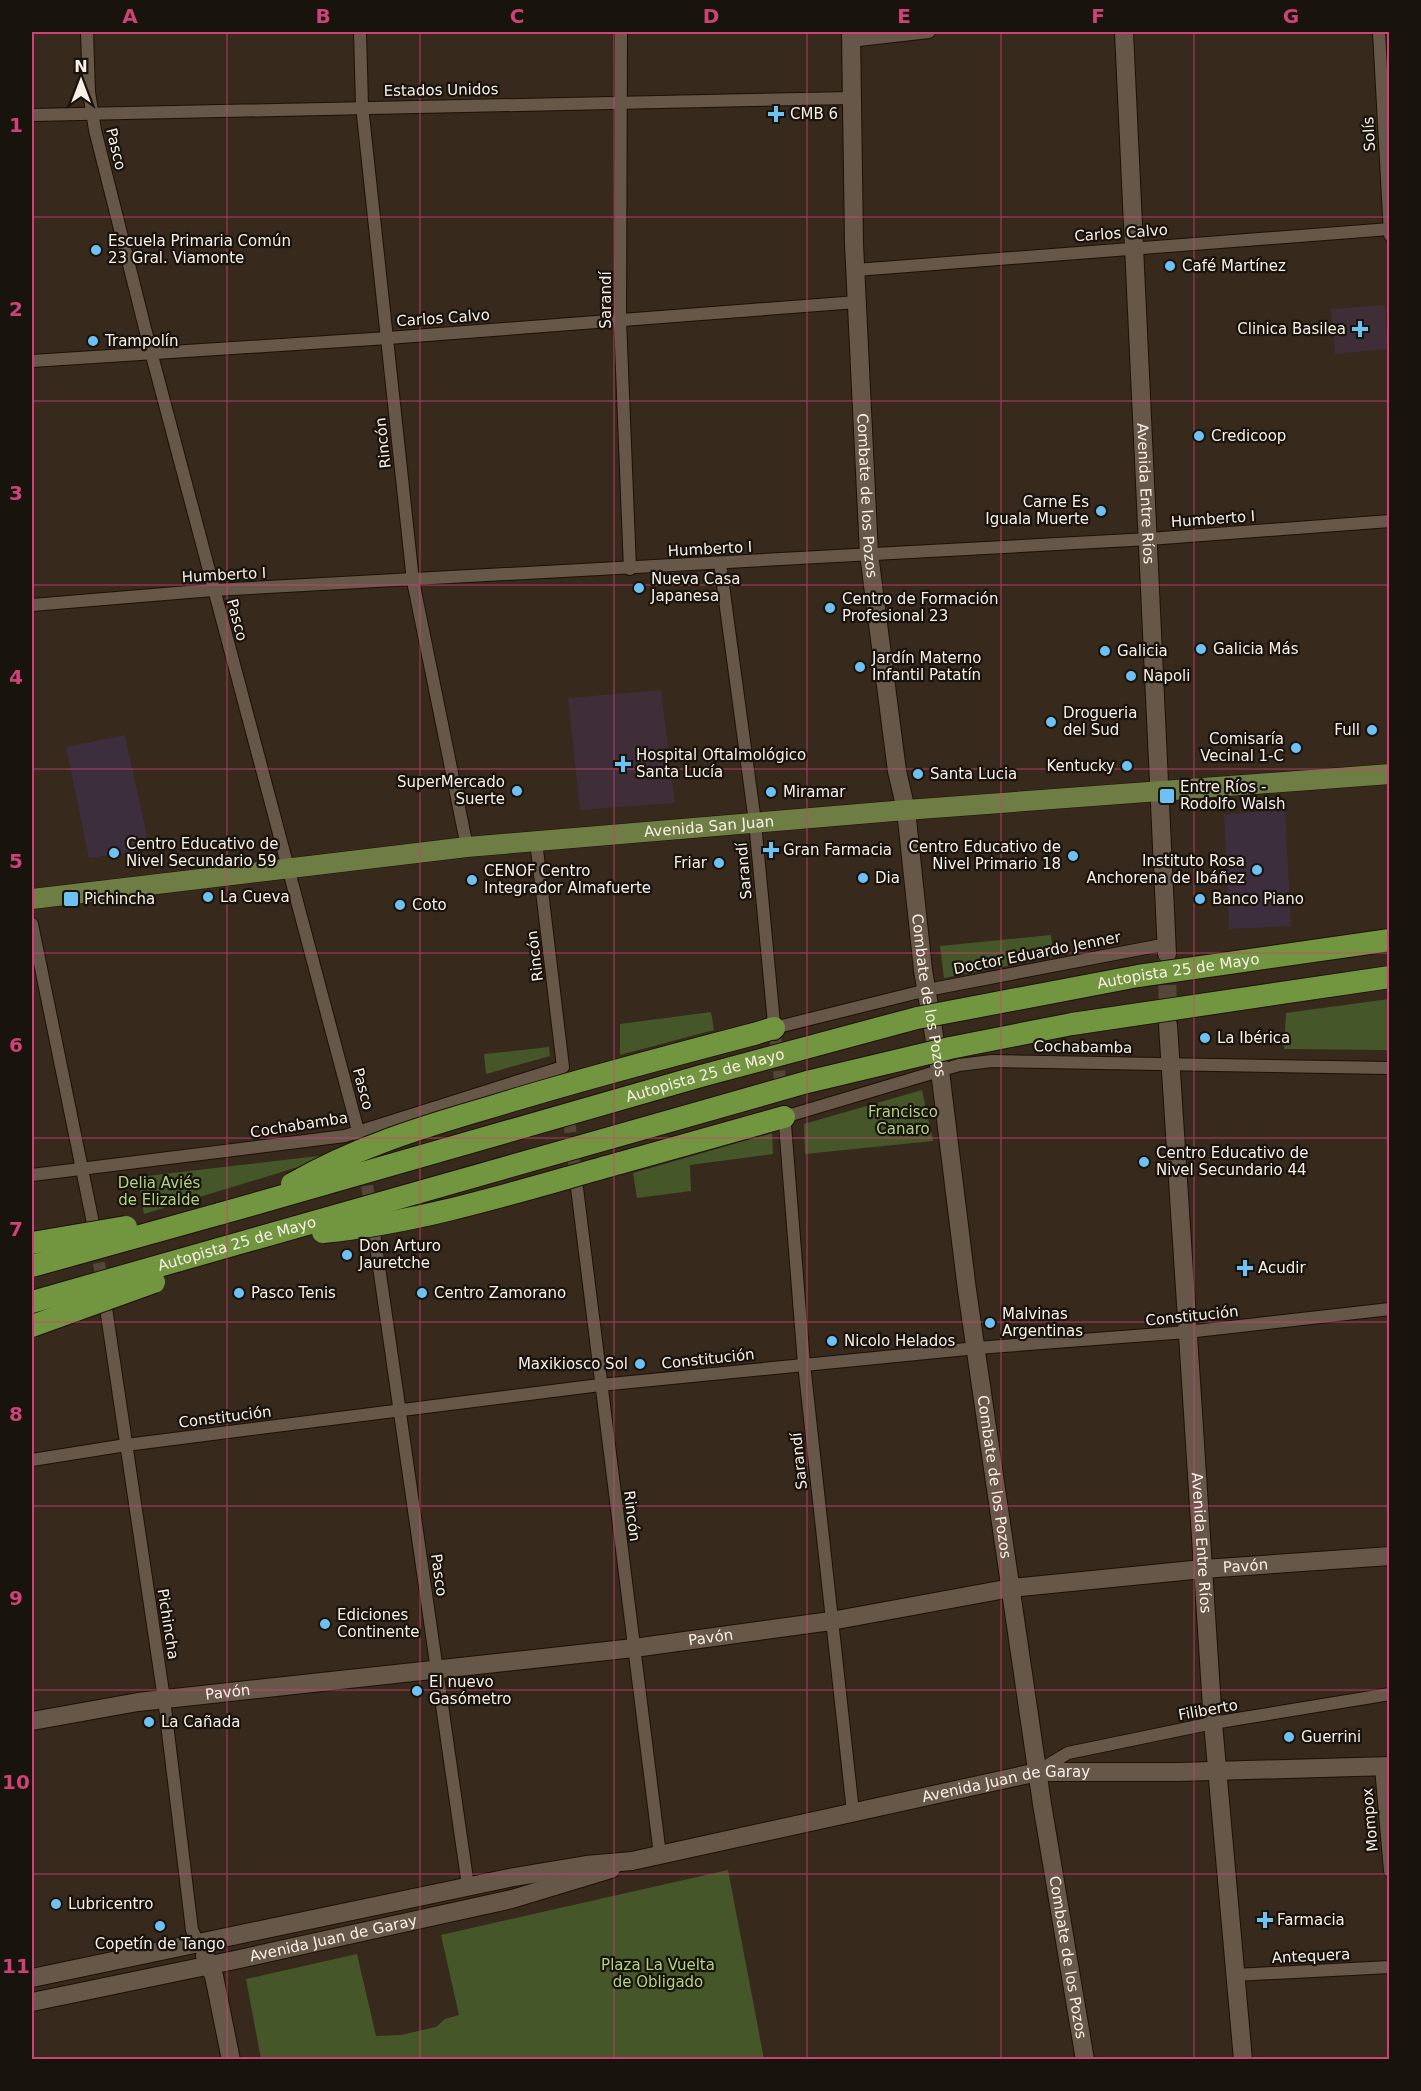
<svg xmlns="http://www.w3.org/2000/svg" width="1421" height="2091" font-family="'DejaVu Sans',sans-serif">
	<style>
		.education { fill: #3c2e3c }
		.medical { fill: #3f2d37 }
		.green { fill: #455729 }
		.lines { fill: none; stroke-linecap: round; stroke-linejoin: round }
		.street-tunnel { stroke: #54473a; stroke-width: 12; stroke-dasharray: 12 6; stroke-linecap: butt }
		.secondary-tunnel { stroke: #54473a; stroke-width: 18; stroke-dasharray: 18 9; stroke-linecap: butt }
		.street-casing { stroke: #1e1106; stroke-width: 14 }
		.secondary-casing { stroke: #1e1106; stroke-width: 20 }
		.primary-casing { stroke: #1e1106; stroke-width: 21 }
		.highway-casing { stroke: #1e1106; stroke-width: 24 }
		.street { stroke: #665749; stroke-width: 12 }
		.secondary { stroke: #665749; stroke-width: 18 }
		.primary { stroke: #6d7d43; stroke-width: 20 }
		.highway { stroke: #72963f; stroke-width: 22 }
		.highway-bridge-casing { stroke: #1e1106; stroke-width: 24; stroke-linecap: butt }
		.highway-bridge { stroke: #72963f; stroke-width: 22 }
		.grid { fill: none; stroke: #cd4377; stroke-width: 1.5; stroke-opacity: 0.55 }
		.poi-dot { fill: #6dc2f3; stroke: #19130d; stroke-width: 2 }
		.labels { text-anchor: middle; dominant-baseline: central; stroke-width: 4.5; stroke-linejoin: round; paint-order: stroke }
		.street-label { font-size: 15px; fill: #f8efe7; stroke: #19130d }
		.poi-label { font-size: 15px; fill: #f8efe7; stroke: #19130d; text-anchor: start }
		.park-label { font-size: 15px; fill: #b2d47f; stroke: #19130d }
		.neatline { fill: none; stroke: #cd4377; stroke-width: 2 }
		.grid-label { font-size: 20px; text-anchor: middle; font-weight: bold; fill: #cd4377 }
	</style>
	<rect width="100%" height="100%" fill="#37291c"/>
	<!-- education -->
	<g class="education">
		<polygon points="125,735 150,850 89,858 66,747"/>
		<polygon points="1285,809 1291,926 1229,929 1224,815"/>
	</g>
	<!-- medical -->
	<g class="medical">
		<polygon points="1385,305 1388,349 1335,354 1331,309"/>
		<polygon points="661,690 675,803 580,810 568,698"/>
	</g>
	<!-- green -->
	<g class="green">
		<polygon points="1051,935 1053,957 944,978 940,946"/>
		<polygon points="1389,999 1389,1050 1284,1049 1286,1013"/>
		<polygon points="711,1012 714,1030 620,1055 620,1024"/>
		<polygon points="549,1047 550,1056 486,1074 484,1054"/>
		<polygon points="922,1090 933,1141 805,1154 804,1124"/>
		<polygon points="772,1133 773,1154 690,1165 691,1191 637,1198 633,1173"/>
		<polygon points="344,1153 144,1214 138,1177"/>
		<polygon points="728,1870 764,2059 261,2059 246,1979 357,1954 376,2036 401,2035 436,2027 445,2019 459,2015 441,1935"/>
	</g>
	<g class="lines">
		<!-- street-tunnel -->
		<g class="street-tunnel">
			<polyline points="775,1035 783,1106"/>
			<polyline points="563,1067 576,1179"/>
			<polyline points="364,1168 371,1210"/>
			<polyline points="96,1245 103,1287"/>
		</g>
		<!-- secondary-tunnel -->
		<polyline class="secondary-tunnel" points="1167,958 1168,1023"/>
		<!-- street casing -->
		<g class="street-casing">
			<g id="street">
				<polyline points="87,32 89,92 95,130 151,352 361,1142"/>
				<polyline points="360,32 362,106 413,581 467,847"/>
				<polyline points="621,32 620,320 630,569"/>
				<polyline points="1379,32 1390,235"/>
				<polyline points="850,41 929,32"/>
				<polyline points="32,115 852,98"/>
				<polyline points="856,270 1390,229"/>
				<polyline points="32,361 388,338 857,302"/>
				<polyline points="720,563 755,822 775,1034"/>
				<polyline points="32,605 213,590 1149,539 1390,521"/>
				<polyline points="32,924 93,1223"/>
				<polyline points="774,1028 927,990 1167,944"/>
				<polyline points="784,1112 804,1364 853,1812"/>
				<polyline points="784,1117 959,1065 992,1061 1390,1068"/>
				<polyline points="32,1175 345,1136 563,1067 536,841"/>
				<polyline points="576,1180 660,1855"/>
				<polyline points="374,1232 468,1886"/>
				<polyline points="106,1308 164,1699 192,1930 199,1944"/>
				<polyline points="32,1460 126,1445 600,1385 977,1348 1187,1332 1390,1309"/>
				<polyline points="1381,1767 1390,1871"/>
				<polyline points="1038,1771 1068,1753 1213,1723 1390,1694"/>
				<polyline points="1235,1975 1390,1967"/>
			</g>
		</g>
		<!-- secondary casing -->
		<g class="secondary-casing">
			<g id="secondary">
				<path id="s1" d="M851 32 854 244 869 554 897 771 906 810 923 970 940 1071 967 1290 1042 1804 1085 2060"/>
				<path id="s2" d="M1124 32 1167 954"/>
				<path id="s3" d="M1168 1025 1213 1723 1243 2060"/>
				<path id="s4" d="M32 1721 138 1702 634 1648 831 1621 1011 1588 1203 1569 1390 1556"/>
				<polyline points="205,1956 214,1976 231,2060"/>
				<path id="s5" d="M32 1978 509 1878 586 1865 632 1861 1038 1772H1178L1390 1766"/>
				<path id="s6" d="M32 2002 235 1960 512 1899 611 1869"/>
			</g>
		</g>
		<!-- primary casing -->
		<g class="primary-casing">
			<g id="primary">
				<path id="s7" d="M32 899 467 847 906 810 1390 774"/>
			</g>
		</g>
		<!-- highway casing -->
		<g class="highway-casing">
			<g id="highway">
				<polyline points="754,1034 774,1028"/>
				<polyline points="620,1163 784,1117"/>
				<polyline points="219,1214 258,1203"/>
			</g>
		</g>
		<!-- street -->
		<use href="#street" class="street"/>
		<!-- secondary -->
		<use href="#secondary" class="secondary"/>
		<!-- primary -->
		<use href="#primary" class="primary"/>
		<!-- highway -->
		<use href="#highway" class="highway"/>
		<!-- highway-bridge casing -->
		<g class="highway-bridge-casing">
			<g id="highway-bridge">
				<path d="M292 1184C354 1148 422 1127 491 1107 578 1080 666 1057 754 1034"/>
				<path id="s8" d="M258 1203 701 1076 917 1018 1138 976 1390 940"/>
				<path d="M323 1232C424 1222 522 1190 620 1163"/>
				<polyline points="32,1243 126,1227"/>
				<polyline points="32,1266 219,1214"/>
				<path id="s9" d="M32 1302 807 1082 950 1048 1072 1024 1390 977"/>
				<polyline points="32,1326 154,1282"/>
			</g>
		</g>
		<!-- highway-bridge -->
		<use href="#highway-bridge" class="highway-bridge"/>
	</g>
	<!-- grid -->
	<path class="grid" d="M227 32V2060M420 32V2060M614 32V2060M807 32V2060M1001 32V2060M1194 32V2060M32 217H1390M32 401H1390M32 585H1390M32 769H1390M32 953H1390M32 1138H1390M32 1322H1390M32 1506H1390M32 1690H1390M32 1874H1390"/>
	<!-- markers -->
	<g class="poi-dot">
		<path d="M773 105h6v6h6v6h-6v6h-6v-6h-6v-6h6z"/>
		<circle cx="96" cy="250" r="6"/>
		<circle cx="1170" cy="266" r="6"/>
		<path d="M1357 320h6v6h6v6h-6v6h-6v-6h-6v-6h6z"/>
		<circle cx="93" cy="341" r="6"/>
		<circle cx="1199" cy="436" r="6"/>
		<circle cx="1101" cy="511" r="6"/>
		<circle cx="639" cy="588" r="6"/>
		<circle cx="830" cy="608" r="6"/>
		<circle cx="1201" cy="649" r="6"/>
		<circle cx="1105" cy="651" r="6"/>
		<circle cx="860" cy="667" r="6"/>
		<circle cx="1131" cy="676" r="6"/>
		<circle cx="1051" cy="722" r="6"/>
		<circle cx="1372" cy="730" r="6"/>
		<circle cx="1296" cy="748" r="6"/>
		<path d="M620 755h6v6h6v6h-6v6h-6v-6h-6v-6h6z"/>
		<circle cx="1127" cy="766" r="6"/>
		<circle cx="918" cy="774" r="6"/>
		<circle cx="517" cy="791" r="6"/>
		<circle cx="771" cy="792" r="6"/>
		<rect x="1159" y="788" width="16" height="16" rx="3"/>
		<path d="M768 841h6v6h6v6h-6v6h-6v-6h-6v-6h6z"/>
		<circle cx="114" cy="853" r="6"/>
		<circle cx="1073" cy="856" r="6"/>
		<circle cx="719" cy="863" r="6"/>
		<circle cx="1257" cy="870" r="6"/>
		<circle cx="863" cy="878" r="6"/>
		<circle cx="472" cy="880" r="6"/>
		<circle cx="208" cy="897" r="6"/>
		<rect x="63" y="891" width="16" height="16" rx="3"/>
		<circle cx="1200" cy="899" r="6"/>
		<circle cx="400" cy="905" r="6"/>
		<circle cx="1205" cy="1038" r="6"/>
		<circle cx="1144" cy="1162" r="6"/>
		<circle cx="347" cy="1255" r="6"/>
		<path d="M1242 1259h6v6h6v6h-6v6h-6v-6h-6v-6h6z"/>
		<circle cx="239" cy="1293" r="6"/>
		<circle cx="422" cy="1293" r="6"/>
		<circle cx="990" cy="1323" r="6"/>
		<circle cx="832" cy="1341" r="6"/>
		<circle cx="640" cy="1364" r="6"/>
		<circle cx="325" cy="1624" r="6"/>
		<circle cx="417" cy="1691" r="6"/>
		<circle cx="149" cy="1722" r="6"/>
		<circle cx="1289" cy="1737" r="6"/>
		<circle cx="56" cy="1904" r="6"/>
		<path d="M1262 1911h6v6h6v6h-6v6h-6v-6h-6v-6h6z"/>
		<circle cx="160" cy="1926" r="6"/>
	</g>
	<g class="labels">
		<!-- street labels -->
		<g class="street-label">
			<text transform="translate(441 90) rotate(-1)">Estados Unidos</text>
			<text transform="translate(1369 134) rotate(-93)">Solís</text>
			<text transform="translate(116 149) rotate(76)">Pasco</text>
			<text transform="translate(1121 233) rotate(-4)">Carlos Calvo</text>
			<text transform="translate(606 300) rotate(-90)">Sarandí</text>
			<text transform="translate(443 318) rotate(-4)">Carlos Calvo</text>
			<text transform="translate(383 443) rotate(-96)">Rincón</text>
			<text stroke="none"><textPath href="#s2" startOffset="462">Avenida Entre Ríos</textPath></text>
			<text stroke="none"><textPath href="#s1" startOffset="464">Combate de los Pozos</textPath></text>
			<text transform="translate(1213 519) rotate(-4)">Humberto I</text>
			<text transform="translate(710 549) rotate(-3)">Humberto I</text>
			<text transform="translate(224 575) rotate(-3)">Humberto I</text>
			<text transform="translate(237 620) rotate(75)">Pasco</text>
			<text stroke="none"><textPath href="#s7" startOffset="681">Avenida San Juan</textPath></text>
			<text transform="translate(744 871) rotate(-95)">Sarandí</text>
			<text transform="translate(1037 953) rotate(-11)">Doctor Eduardo Jenner</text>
			<text transform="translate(535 956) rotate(-97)">Rincón</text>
			<text stroke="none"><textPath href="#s8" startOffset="950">Autopista 25 de Mayo</textPath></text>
			<text stroke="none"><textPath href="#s1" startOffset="968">Combate de los Pozos</textPath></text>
			<text transform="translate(1083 1047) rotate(1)">Cochabamba</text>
			<text stroke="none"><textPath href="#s8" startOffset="465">Autopista 25 de Mayo</textPath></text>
			<text transform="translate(363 1089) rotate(75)">Pasco</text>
			<text transform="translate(299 1125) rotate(-9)">Cochabamba</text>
			<text stroke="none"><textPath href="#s9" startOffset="213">Autopista 25 de Mayo</textPath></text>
			<text transform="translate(1192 1316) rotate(-6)">Constitución</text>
			<text transform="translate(708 1359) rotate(-6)">Constitución</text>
			<text transform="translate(225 1417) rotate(-7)">Constitución</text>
			<text transform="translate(799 1461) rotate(-96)">Sarandí</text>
			<text stroke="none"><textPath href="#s1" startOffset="1454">Combate de los Pozos</textPath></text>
			<text transform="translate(632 1516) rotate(83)">Rincón</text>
			<text stroke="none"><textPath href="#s3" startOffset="519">Avenida Entre Ríos</textPath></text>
			<text stroke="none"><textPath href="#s4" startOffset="1224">Pavón</textPath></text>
			<text transform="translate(439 1575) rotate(82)">Pasco</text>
			<text transform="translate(168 1624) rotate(81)">Pichincha</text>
			<text stroke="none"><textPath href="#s4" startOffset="684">Pavón</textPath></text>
			<text stroke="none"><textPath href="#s4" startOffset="198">Pavón</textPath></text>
			<text transform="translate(1208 1710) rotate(-10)">Filiberto</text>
			<text stroke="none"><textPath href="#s5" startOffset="994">Avenida Juan de Garay</textPath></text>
			<text transform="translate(1370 1820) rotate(-95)">Mompox</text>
			<text stroke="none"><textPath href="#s6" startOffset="308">Avenida Juan de Garay</textPath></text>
			<text transform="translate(1311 1956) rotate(-3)">Antequera</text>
			<text stroke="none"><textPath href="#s1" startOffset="1940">Combate de los Pozos</textPath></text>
		</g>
		<!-- poi labels -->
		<g class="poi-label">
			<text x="790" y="114">CMB 6</text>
			<text x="108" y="241">Escuela Primaria Común<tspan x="108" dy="17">23 Gral. Viamonte</tspan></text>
			<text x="1182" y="266">Café Martínez</text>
			<text x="1346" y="329" text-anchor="end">Clinica Basilea</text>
			<text x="105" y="341">Trampolín</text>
			<text x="1211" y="436">Credicoop</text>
			<text x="1089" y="502" text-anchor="end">Carne Es<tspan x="1089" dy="17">Iguala Muerte</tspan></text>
			<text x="651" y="579">Nueva Casa<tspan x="651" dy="17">Japanesa</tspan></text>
			<text x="842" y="599">Centro de Formación<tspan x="842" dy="17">Profesional 23</tspan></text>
			<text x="1213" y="649">Galicia Más</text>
			<text x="1117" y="651">Galicia</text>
			<text x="872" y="658">Jardín Materno<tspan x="872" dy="17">Infantil Patatín</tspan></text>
			<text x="1143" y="676">Napoli</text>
			<text x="1063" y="713">Drogueria<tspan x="1063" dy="17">del Sud</tspan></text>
			<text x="1360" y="730" text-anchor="end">Full</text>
			<text x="1284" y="739" text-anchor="end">Comisaría<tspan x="1284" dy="17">Vecinal 1-C</tspan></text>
			<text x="636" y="755">Hospital Oftalmológico<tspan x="636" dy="17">Santa Lucía</tspan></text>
			<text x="1115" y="766" text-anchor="end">Kentucky</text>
			<text x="930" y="774">Santa Lucia</text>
			<text x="505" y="782" text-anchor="end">SuperMercado<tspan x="505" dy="17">Suerte</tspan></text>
			<text x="1180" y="787">Entre Ríos -<tspan x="1180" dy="17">Rodolfo Walsh</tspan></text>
			<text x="783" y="792">Miramar</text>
			<text x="126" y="844">Centro Educativo de<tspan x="126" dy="17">Nivel Secundario 59</tspan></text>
			<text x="1061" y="847" text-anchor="end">Centro Educativo de<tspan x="1061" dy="17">Nivel Primario 18</tspan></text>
			<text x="783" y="850">Gran Farmacia</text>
			<text x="1245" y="861" text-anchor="end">Instituto Rosa<tspan x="1245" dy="17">Anchorena de Ibáñez</tspan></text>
			<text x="707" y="863" text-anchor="end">Friar</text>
			<text x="484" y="871">CENOF Centro<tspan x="484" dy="17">Integrador Almafuerte</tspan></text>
			<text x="875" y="878">Dia</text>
			<text x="220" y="897">La Cueva</text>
			<text x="84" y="899">Pichincha</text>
			<text x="1212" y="899">Banco Piano</text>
			<text x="412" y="905">Coto</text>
			<text x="1217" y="1038">La Ibérica</text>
			<text x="1156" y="1153">Centro Educativo de<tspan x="1156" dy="17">Nivel Secundario 44</tspan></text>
			<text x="359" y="1246">Don Arturo<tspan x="359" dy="17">Jauretche</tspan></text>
			<text x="1258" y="1268">Acudir</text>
			<text x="251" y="1293">Pasco Tenis</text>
			<text x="434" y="1293">Centro Zamorano</text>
			<text x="1002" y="1314">Malvinas<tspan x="1002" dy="17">Argentinas</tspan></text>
			<text x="844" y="1341">Nicolo Helados</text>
			<text x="628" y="1364" text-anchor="end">Maxikiosco Sol</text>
			<text x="337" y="1615">Ediciones<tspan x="337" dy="17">Continente</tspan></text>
			<text x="429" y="1682">El nuevo<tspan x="429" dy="17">Gasómetro</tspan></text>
			<text x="161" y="1722">La Cañada</text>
			<text x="1301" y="1737">Guerrini</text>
			<text x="68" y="1904">Lubricentro</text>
			<text x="1277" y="1920">Farmacia</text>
			<text x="160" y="1944" text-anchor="middle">Copetín de Tango</text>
		</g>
		<!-- park labels -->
		<g class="park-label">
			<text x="903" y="1112">Francisco<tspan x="903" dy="17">Canaro</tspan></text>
			<text x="159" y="1183">Delia Aviés<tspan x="159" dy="17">de Elizalde</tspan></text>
			<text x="658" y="1965">Plaza La Vuelta<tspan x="658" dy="17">de Obligado</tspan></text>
		</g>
	</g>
	<!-- border -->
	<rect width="1421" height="2091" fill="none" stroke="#19130d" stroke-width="66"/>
	<!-- north arrow -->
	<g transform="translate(81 81)" stroke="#19130d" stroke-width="4.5" paint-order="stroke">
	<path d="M0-4.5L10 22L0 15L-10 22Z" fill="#f8efe7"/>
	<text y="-9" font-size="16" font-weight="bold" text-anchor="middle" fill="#f8efe7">N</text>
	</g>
	<rect x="33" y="33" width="1355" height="2025" class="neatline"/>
	<g class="grid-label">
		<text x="130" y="23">A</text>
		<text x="323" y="23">B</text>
		<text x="517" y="23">C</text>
		<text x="711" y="23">D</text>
		<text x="904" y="23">E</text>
		<text x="1098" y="23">F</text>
		<text x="1291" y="23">G</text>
		<text x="16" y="132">1</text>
		<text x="16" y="316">2</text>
		<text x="16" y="500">3</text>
		<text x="16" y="684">4</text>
		<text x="16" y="868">5</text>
		<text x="16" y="1052">6</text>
		<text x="16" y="1236">7</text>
		<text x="16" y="1421">8</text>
		<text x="16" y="1605">9</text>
		<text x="16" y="1789">10</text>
		<text x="16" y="1973">11</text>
	</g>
</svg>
